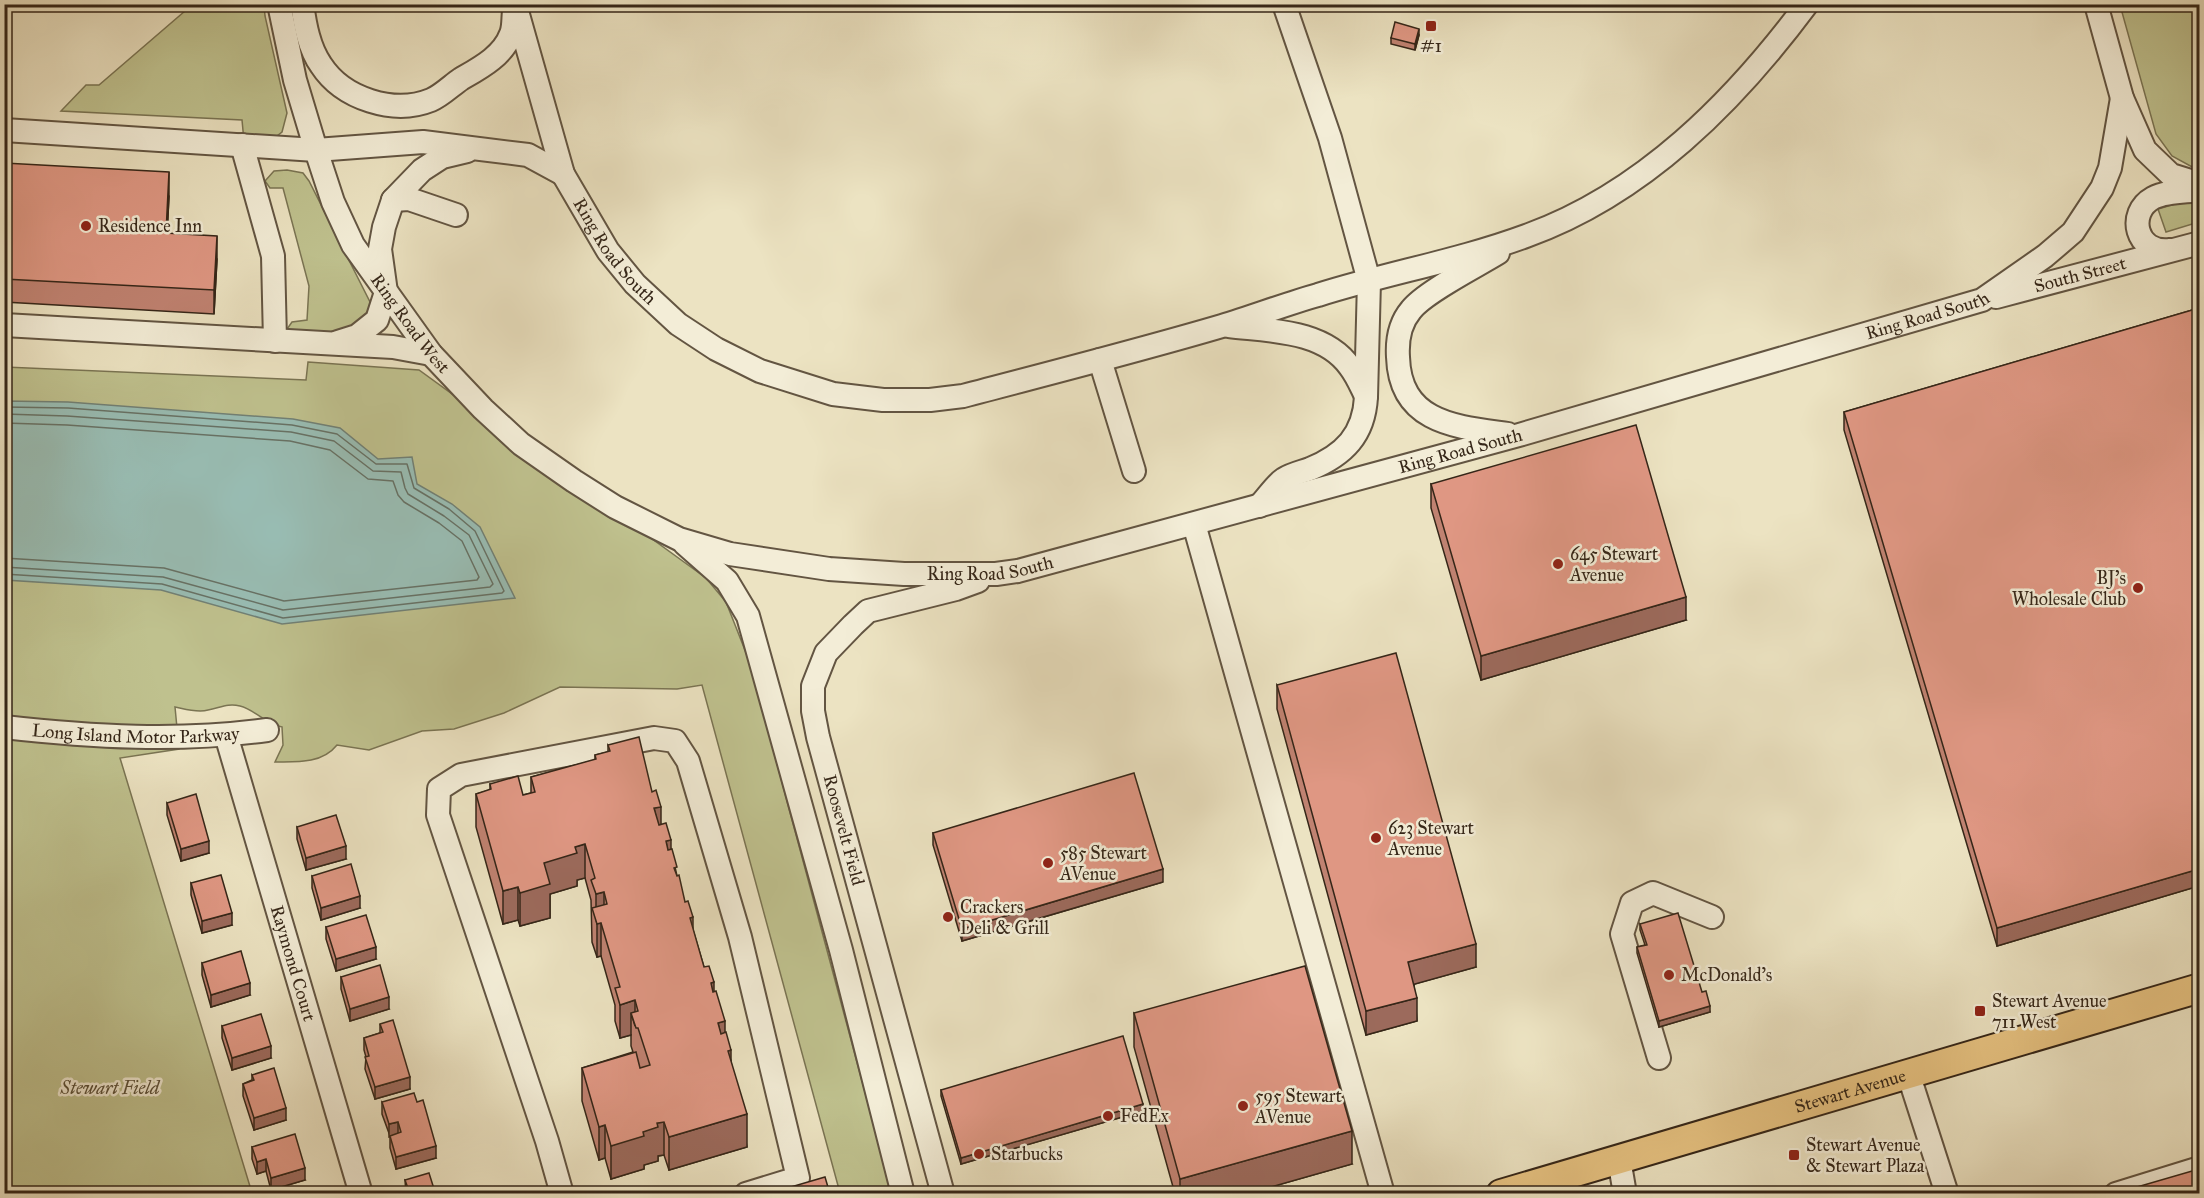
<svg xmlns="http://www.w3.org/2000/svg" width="2204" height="1198" font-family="'IM FELL Great Primer',serif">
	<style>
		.green { fill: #bfc18e; stroke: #7a7453; stroke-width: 1.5 }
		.water { fill: #99beb5; stroke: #718176; stroke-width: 1.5 }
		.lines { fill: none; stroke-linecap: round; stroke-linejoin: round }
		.shore { stroke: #677266; stroke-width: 1.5 }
		.minor-casing { stroke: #635542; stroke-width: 26 }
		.major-casing { stroke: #352618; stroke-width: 32 }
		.minor { stroke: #f3edd7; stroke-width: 22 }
		.major { stroke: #e6c281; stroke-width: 28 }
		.wall { fill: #c08271; stroke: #352618; stroke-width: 1.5 }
		.shaded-wall { fill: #9c6a5c; stroke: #352618; stroke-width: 1.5 }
		.building { fill: #df9783; stroke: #352618; stroke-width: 1.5 }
		.poi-dot { fill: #8f2418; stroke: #f3edd7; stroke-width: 2 }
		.labels { text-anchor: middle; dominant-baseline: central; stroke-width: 5; stroke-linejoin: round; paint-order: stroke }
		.poi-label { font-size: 18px; fill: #352618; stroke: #f3edd7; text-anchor: start }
		.street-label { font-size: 18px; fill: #352618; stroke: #f3edd7 }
		.park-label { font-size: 18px; font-style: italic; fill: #584d36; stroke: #f3edd7 }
	</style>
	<rect width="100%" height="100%" fill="#ece3c2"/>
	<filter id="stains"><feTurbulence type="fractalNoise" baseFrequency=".00333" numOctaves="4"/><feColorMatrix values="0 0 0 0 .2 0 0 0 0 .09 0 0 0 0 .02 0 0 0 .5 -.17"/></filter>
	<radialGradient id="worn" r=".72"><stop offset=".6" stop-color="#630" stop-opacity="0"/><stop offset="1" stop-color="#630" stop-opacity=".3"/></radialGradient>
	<!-- green -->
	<g class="green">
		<polygon points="192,5 264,5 265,16 287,113 282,132 269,142 244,141 242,120 61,111 86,85 99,85"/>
		<polygon points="2120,5 2199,5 2199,169 2194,168 2172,156 2156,134"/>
		<polygon points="287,170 303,173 309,181 370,302 368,316 343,333 291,332 287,329 292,322 307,320 309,286 283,188 270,188 265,181 274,171"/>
		<polygon points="2199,197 2199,222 2166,232 2158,209"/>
		<path d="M308 362 419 370 706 578 726 602 750 663 892 1193H840L702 685 677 689 560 687 504 713 454 729 422 731 369 750 337 745C322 764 296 762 275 762L283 745 282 727C265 724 256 710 240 706 227 703 220 708 208 710 197 713 185 709 175 707L179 749 120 758 252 1193 5 1194V367L306 380Z"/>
	</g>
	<!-- water -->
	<polygon class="water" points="4,401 68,402 293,419 340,428 378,459 412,457 417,484 452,504 480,527 515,598 282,624 161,590 5,580"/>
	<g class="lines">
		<!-- shore -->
		<g class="shore">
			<polyline points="4,407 68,408 292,425 337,434 376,464 407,464 414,488 449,509 475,531 504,591 502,593 283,618 162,584 4,574"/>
			<polyline points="4,414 67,416 291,432 334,441 373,471 401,472 405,488 408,494 444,516 469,535 493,584 490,587 283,610 163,577 4,567"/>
			<polyline points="4,423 67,425 290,441 330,450 368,479 393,481 398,495 404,502 439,523 462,541 479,577 477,580 284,601 164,568 4,558"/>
		</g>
		<!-- minor casing -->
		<g class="minor-casing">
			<g id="minor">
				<path id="s1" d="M279 4 295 80 316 150 333 202 353 245 431 354 483 409 521 444 574 481 615 507 679 539 730 554 829 569 904 574H996L1018 571 1519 435 1982 300 2045 256 2073 232 2102 188 2110 168 2122 98"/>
				<path d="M302 4C305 25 309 48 321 65 343 99 394 115 431 100 441 96 452 85 461 79 480 68 503 56 511 34 514 27 513 18 514 11"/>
				<path id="s2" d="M515 4 563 174 608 251 635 284 678 324 716 349 760 371 833 394 883 400H930L963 396C1050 373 1137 351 1222 326 1255 316 1286 304 1318 295 1387 273 1458 261 1526 236 1643 194 1734 102 1807 4"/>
				<polyline points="2096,4 2122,98 2145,150 2171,175 2200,184"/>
				<polyline points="4,130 316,150 423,142 528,155 563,174"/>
				<polyline points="242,145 273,256 275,341"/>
				<polyline points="393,200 409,199 456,215"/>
				<path d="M2170 250C2136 254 2126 213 2153 198 2166 191 2185 192 2200 190"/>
				<path d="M1498 253C1477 266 1425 292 1411 310 1400 323 1397 341 1398 357 1400 424 1458 427 1508 434"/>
				<path id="s3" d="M1996 297 2200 243"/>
				<polyline points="4,325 393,347 431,354"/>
				<path d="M1229 326C1270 331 1324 330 1350 367 1357 376 1361 386 1366 396"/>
				<polyline points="338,342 357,336 377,320 386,292 380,249 384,227 393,200 422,170 442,157 467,151"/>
				<polyline points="1100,360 1134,471"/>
				<path d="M1259 506C1267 498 1275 485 1284 479 1292 474 1302 472 1310 469 1344 455 1364 435 1366 397L1369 281 1330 138 1284 4"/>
				<polyline points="1194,524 1383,1194"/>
				<polyline points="685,544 727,581 748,616 841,950 903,1194"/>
				<path id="s4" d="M4 727C92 737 180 742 267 730"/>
				<path id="s5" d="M226 735 361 1194"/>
				<polyline points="1659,1058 1622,934 1632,903 1653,893 1712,917"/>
				<polyline points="1908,1073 1947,1194"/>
				<polyline points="1619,1159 1625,1194"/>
				<polyline points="562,1194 547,1141 438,815 439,789 461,775 654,738 675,741 688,761 740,937 798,1178 746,1194"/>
				<polyline points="943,1194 818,737 813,711 813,686 826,653 853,625 868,611 956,589 978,581"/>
				<polyline points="2116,1194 2200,1168"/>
			</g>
		</g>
		<!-- major casing -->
		<g class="major-casing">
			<g id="major">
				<path id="s6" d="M1501 1194 2200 988"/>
			</g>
		</g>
		<!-- minor -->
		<use href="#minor" class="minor"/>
		<!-- major -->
		<use href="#major" class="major"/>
	</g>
	<!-- wall -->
	<g class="wall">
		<polygon points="1419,35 1415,50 1391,44 1391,38"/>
		<polygon points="4,163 169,196 167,233 217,259 214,314 4,302"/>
		<polygon points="2199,308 2199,886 1997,946 1844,430 1844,412"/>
		<polygon points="1431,484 1686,620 1481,680 1431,508"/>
		<polygon points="1277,685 1476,967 1414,984 1417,1021 1366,1035 1277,709"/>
		<polygon points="608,745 652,792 661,825 671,849 677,876 704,967 714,992 725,1033 731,1062 747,1147 669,1170 664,1155 658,1156 658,1161 644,1165 644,1169 611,1179 605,1158 599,1160 582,1101 582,1068 633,1052 631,1046 631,1035 620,1038 615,1021 615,1005 601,956 597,957 592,942 591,900 585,878 577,880 577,886 550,894 550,918 520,926 518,920 503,924 476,827 476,794 490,790 490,784 523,795 531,793 531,777 595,760 595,755 608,752"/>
		<polygon points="167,803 209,853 181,861 167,815"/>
		<polygon points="297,827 346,859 306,870 297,839"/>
		<polygon points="933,833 1163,882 962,941 933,845"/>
		<polygon points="312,876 360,908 321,920 312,888"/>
		<polygon points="191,883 232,925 202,933 191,895"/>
		<polygon points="1640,924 1702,992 1710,1012 1659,1027 1637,953 1637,947 1645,945 1640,930"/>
		<polygon points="326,927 376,959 336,971 326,939"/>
		<polygon points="202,963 250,995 211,1007 202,975"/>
		<polygon points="341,977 389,1009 350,1021 341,989"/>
		<polygon points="1134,1013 1352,1164 1246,1194 1175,1194 1134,1047"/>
		<polygon points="380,1024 410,1089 375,1099 365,1069 366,1057 364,1050 364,1038 380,1033"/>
		<polygon points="222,1026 271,1058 232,1070 222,1038"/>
		<polygon points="252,1075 286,1120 254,1130 243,1096 243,1084 252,1080"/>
		<polygon points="941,1090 1143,1111 961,1164 941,1096"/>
		<polygon points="382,1102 436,1158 396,1169 390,1148 390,1136 382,1114"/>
		<polygon points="252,1147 305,1180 271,1190 266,1171 257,1174 252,1159"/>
		<polygon points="405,1180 435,1192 439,1194 406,1194"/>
	</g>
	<!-- shaded-wall -->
	<g class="shaded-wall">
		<polygon points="1419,29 1419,35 1415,50 1415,44"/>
		<polygon points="169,172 169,196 166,257 166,233"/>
		<polygon points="217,236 217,259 214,314 214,290"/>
		<polygon points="1686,597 1686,620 1481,680 1481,656"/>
		<polygon points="661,807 661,840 654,808"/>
		<polygon points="671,840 671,873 666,841"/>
		<polygon points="209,841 209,853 181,861 181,849"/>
		<polygon points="585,844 585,878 577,880 577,886 550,894 550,918 520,926 520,893 544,863 575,847"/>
		<polygon points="346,846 346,859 306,870 306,858"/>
		<polygon points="1163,869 1163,882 962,941 962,929"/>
		<polygon points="2199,869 2199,886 1997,946 1997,928"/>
		<polygon points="518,887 518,920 503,924 503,891"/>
		<polygon points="604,892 604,925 601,923 601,956 597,957 597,924 596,919 596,894"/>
		<polygon points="360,896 360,908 321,920 321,908"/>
		<polygon points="232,913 232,925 202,933 202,921"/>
		<polygon points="693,917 693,951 690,918"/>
		<polygon points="1476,944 1476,967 1408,986 1408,962"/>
		<polygon points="376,947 376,959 336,971 336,959"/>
		<polygon points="714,982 714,1016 711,983"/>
		<polygon points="250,983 250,995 211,1007 211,995"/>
		<polygon points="389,997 389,1009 350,1021 350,1009"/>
		<polygon points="1417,998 1417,1021 1366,1035 1366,1011"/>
		<polygon points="635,1000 635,1026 631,1013 631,1035 620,1038 620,1005"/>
		<polygon points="1710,1006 1710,1012 1659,1027 1659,1021"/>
		<polygon points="725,1021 725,1055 718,1023"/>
		<polygon points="271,1046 271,1058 232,1070 232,1058"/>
		<polygon points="731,1050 731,1083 728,1051"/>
		<polygon points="410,1077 410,1089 375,1099 375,1087"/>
		<polygon points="1143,1104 1143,1111 961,1164 961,1158"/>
		<polygon points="286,1108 286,1120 254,1130 254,1118"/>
		<polygon points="747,1114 747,1147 669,1170 669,1137"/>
		<polygon points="398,1122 398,1134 389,1137 389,1124"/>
		<polygon points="664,1122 664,1155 658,1156 658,1161 644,1165 644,1169 611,1179 611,1146 643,1132 657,1123"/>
		<polygon points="605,1125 605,1158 599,1160 599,1127"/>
		<polygon points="1352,1131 1352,1164 1246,1194 1180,1194 1180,1179"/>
		<polygon points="436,1146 436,1158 396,1169 396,1157"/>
		<polygon points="266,1159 266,1171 257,1174 257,1162"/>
		<polygon points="305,1168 305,1180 271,1190 271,1178"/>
	</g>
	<!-- building -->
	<g class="building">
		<polygon points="1395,22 1419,29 1415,44 1391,38"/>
		<polygon points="4,163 169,172 166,233 217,236 214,290 4,279"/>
		<polygon points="2199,308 2199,869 1997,928 1844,412"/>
		<polygon points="1636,425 1686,597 1481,656 1431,484"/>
		<polygon points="1396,653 1476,944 1408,962 1417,998 1366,1011 1277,685"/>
		<polygon points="639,737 652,792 656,790 661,807 654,808 659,825 666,823 671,840 666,841 668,850 672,849 677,867 674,868 677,876 679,875 685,902 688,901 693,917 690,918 704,967 709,966 714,982 711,983 713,992 716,991 725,1021 718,1023 721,1034 726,1032 731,1050 728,1051 747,1114 669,1137 664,1122 657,1123 658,1127 643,1132 644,1136 611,1146 605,1125 599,1127 582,1068 636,1052 640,1068 650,1065 638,1028 636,1028 631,1013 638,1011 635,1000 620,1005 615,988 620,987 601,923 597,924 592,908 607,904 604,892 596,894 591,880 595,878 585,844 575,847 577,853 544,863 550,884 520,893 518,887 503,891 476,794 491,789 490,784 518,776 523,795 535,792 531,777 596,759 595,755 610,751 608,745"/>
		<polygon points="1134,773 1163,869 962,929 933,833"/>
		<polygon points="196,794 209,841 181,849 167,803"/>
		<polygon points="336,815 346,846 306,858 297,827"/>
		<polygon points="351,864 360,896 321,908 312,876"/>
		<polygon points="221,875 232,913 202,921 191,883"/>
		<polygon points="1678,913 1702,992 1706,991 1710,1006 1659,1021 1637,947 1647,945 1640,924"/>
		<polygon points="366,915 376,947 336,959 326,927"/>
		<polygon points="241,951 250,983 211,995 202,963"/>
		<polygon points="380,965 389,997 350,1009 341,977"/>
		<polygon points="1305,966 1352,1131 1180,1179 1134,1013"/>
		<polygon points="261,1014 271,1046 232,1058 222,1026"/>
		<polygon points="393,1020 410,1077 375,1087 365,1057 369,1056 364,1038 383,1032 380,1024"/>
		<polygon points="1123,1036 1143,1104 961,1158 941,1090"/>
		<polygon points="274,1068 286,1108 254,1118 243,1084 254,1080 252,1075"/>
		<polygon points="414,1093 417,1102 423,1100 436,1146 396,1157 390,1136 401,1132 398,1122 389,1124 382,1102"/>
		<polygon points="295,1134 305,1168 271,1178 266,1159 257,1162 252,1147"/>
		<polygon points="2199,1169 2199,1194 2113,1194"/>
		<polygon points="429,1173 435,1192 439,1191 439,1194 410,1194 405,1180"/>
		<polygon points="825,1177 830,1194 785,1194 784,1189"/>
	</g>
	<!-- markers -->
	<g class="poi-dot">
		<rect x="1425" y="20" width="12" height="12" rx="3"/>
		<circle cx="86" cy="226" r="6"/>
		<circle cx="1558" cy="564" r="6"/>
		<circle cx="2138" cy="588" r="6"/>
		<circle cx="1376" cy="838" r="6"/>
		<circle cx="1048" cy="863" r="6"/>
		<circle cx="948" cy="917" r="6"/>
		<circle cx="1669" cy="975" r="6"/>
		<rect x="1974" y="1005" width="12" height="12" rx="3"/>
		<circle cx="1243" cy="1106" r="6"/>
		<circle cx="1108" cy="1116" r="6"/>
		<circle cx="979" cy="1154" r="6"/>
		<rect x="1788" y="1149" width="12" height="12" rx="3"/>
	</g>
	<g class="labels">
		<!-- poi labels -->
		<g class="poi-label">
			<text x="1431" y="46" text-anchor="middle">#1</text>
			<text x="98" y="226">Residence Inn</text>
			<text x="1570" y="554">645 Stewart<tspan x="1570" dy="21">Avenue</tspan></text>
			<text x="2126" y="578" text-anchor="end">BJ's<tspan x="2126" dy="21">Wholesale Club</tspan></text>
			<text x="1388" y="828">623 Stewart<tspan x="1388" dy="21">Avenue</tspan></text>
			<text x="1060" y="853">585 Stewart<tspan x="1060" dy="21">AVenue</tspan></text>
			<text x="960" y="907">Crackers<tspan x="960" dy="21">Deli &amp; Grill</tspan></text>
			<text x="1681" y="975">McDonald's</text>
			<text x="1992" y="1001">Stewart Avenue<tspan x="1992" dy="21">711 West</tspan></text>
			<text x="1255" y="1096">595 Stewart<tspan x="1255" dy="21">AVenue</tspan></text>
			<text x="1120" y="1116">FedEx</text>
			<text x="1806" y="1145">Stewart Avenue<tspan x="1806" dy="21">&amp; Stewart Plaza</tspan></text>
			<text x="991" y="1154">Starbucks</text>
		</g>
		<!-- street labels -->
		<g class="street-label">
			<text stroke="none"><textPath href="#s2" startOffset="270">Ring Road South</textPath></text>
			<text stroke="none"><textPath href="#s3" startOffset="87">South Street</textPath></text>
			<text stroke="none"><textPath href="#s1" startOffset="1986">Ring Road South</textPath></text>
			<text stroke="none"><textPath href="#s1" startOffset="350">Ring Road West</textPath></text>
			<text stroke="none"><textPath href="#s1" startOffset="1500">Ring Road South</textPath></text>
			<text stroke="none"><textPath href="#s1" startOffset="1014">Ring Road South</textPath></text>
			<text stroke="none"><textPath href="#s4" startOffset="132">Long Island Motor Parkway</textPath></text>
			<text transform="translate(844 830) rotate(75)">Roosevelt Field</text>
			<text stroke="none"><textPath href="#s5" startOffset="238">Raymond Court</textPath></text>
			<text stroke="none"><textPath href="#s6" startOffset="364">Stewart Avenue</textPath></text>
		</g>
		<!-- park labels -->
		<g class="park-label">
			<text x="110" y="1088">Stewart Field</text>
		</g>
	</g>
	<!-- margin -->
	<rect width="2204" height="1198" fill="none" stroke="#ece3c2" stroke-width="24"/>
	<rect x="6" y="6" width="2192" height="1186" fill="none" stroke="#352618" stroke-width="3"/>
	<rect x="12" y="12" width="2180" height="1174" fill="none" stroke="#352618" stroke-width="1.5"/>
	<rect width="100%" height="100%" filter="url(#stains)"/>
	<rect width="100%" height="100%" fill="url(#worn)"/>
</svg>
